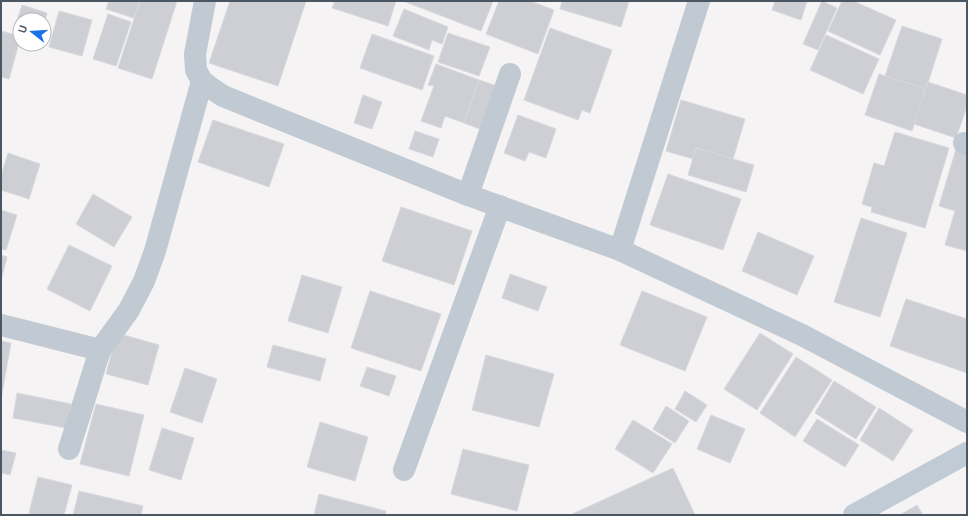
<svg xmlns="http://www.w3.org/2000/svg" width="968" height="516" font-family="'Space Grotesk',sans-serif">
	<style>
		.building { fill: #cdcfd5; stroke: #d7d9de }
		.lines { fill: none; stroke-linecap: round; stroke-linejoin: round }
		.street { stroke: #c1cad2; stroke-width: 22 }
		.secondary { stroke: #c1cbd6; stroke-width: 22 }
	</style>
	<rect width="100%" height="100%" fill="#f5f3f3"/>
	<!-- building -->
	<g class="building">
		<polygon points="109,1 140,1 134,18 106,9"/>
		<polygon points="140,1 177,1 152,79 118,68"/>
		<polygon points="230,1 306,1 278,86 209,63"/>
		<polygon points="335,1 396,1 388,26 332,8"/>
		<polygon points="403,1 493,1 481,31"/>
		<polygon points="499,1 530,1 554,10 538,54 486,34"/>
		<polygon points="562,1 629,1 621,27 560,9"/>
		<polygon points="775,1 807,1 801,20 772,10"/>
		<polygon points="822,1 837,8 818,50 803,44"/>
		<polygon points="842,1 853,1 896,20 880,55 828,31"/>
		<polygon points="22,5 47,13 44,24 44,20 20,20 20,29 15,28"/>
		<polygon points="404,9 448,27 442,44 432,40 429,50 393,36"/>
		<polygon points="59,11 92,20 82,56 49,47"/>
		<polygon points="108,14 131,22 116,66 93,59"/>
		<polygon points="902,26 942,39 926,89 885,76"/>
		<polygon points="550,28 612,50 590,113 582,110 578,120 524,100"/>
		<polygon points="1,31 20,36 20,39 9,79 1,77"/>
		<polygon points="448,33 490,47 479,76 438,62"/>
		<polygon points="372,34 434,56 422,90 360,68"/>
		<polygon points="826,35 879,59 863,94 810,70"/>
		<polygon points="436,64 479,80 464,123 445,116 441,128 421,121 434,86 428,85"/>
		<polygon points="879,74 926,89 912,131 865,115"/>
		<polygon points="479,80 503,88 488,132 464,123"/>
		<polygon points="928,82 967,95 967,106 956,138 914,124"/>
		<polygon points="363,95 382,102 372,129 354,123"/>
		<polygon points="681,100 745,119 733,159 696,148 693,159 666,151"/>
		<polygon points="518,115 556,129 546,158 529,152 525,161 504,153"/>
		<polygon points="213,120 284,144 269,187 198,162"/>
		<polygon points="415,131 439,139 433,157 409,149"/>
		<polygon points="895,132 949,148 925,228 871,212 872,207 862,204 874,163 884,166"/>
		<polygon points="696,148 754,165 746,192 688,175"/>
		<polygon points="956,149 967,152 967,251 945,245 955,211 939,206"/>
		<polygon points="8,153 40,164 29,199 1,190 1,176"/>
		<polygon points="668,174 741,199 723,250 650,225"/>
		<polygon points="93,194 132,217 114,247 76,224"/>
		<polygon points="401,207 472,231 454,285 382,261"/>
		<polygon points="1,210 17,215 6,250 1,249"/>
		<polygon points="861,218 907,233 880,317 834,302"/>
		<polygon points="758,232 814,256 797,295 742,271"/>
		<polygon points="69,245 112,266 90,311 47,289"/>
		<polygon points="1,255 7,257 1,281"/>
		<polygon points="510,274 547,287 538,311 502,298"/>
		<polygon points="302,275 342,287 328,333 288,321"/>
		<polygon points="370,291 441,314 421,371 351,348"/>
		<polygon points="642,291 707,317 685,371 620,345"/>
		<polygon points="906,299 967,319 967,373 890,346"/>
		<polygon points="117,333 159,345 148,385 106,374"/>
		<polygon points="760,333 793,354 757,410 724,389"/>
		<polygon points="1,341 11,343 1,399"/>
		<polygon points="273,345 326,359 320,381 267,367"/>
		<polygon points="486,355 554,374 539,427 472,410"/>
		<polygon points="796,357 832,380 795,437 760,413"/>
		<polygon points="367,367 396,376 389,396 360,386"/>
		<polygon points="185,368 217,379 202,423 170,412"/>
		<polygon points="834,381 876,407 856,439 815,413"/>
		<polygon points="685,391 707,405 696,422 675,409"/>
		<polygon points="17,393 71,404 66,428 13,418"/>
		<polygon points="96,404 144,415 129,476 80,464"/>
		<polygon points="666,406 689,421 675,443 653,429"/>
		<polygon points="879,408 913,430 893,461 860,440"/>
		<polygon points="711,415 745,429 730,463 697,449"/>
		<polygon points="817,419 859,445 845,467 803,441"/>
		<polygon points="633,420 672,444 653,473 615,449"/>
		<polygon points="320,422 368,437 355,481 307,467"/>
		<polygon points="162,428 194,438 181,480 149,470"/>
		<polygon points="463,449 529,465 517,511 451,494"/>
		<polygon points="1,450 16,453 10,475 1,473"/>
		<polygon points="673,468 695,515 570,515"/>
		<polygon points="38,477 72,485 64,515 36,515 29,513"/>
		<polygon points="79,491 143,506 141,515 73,515"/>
		<polygon points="319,494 386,511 385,515 314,515"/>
		<polygon points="917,505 923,515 900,515"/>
	</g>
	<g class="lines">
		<!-- street -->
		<g class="street">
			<polyline points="205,1 195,54 196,70 202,81 211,88 223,96 468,195 620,250 802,335 967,422"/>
			<polyline points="964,143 967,144"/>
			<polyline points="468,195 510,74"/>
			<polyline points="620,250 699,1"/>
			<polyline points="1,325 100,350"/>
			<polyline points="69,449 100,350 129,310 144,281 155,251 202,81"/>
			<polyline points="404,470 500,206"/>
		</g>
		<!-- secondary -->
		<polyline class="secondary" points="854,515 967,453"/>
	</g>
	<!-- border -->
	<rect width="968" height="516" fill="none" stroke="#4a5661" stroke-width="4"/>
	<!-- north arrow -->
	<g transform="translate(32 32) rotate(287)"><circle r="19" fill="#ffffff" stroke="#b7bbc0"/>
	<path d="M0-3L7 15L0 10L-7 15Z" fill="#1a73e8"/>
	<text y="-6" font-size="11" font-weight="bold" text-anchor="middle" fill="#4a5661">U</text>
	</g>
</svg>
